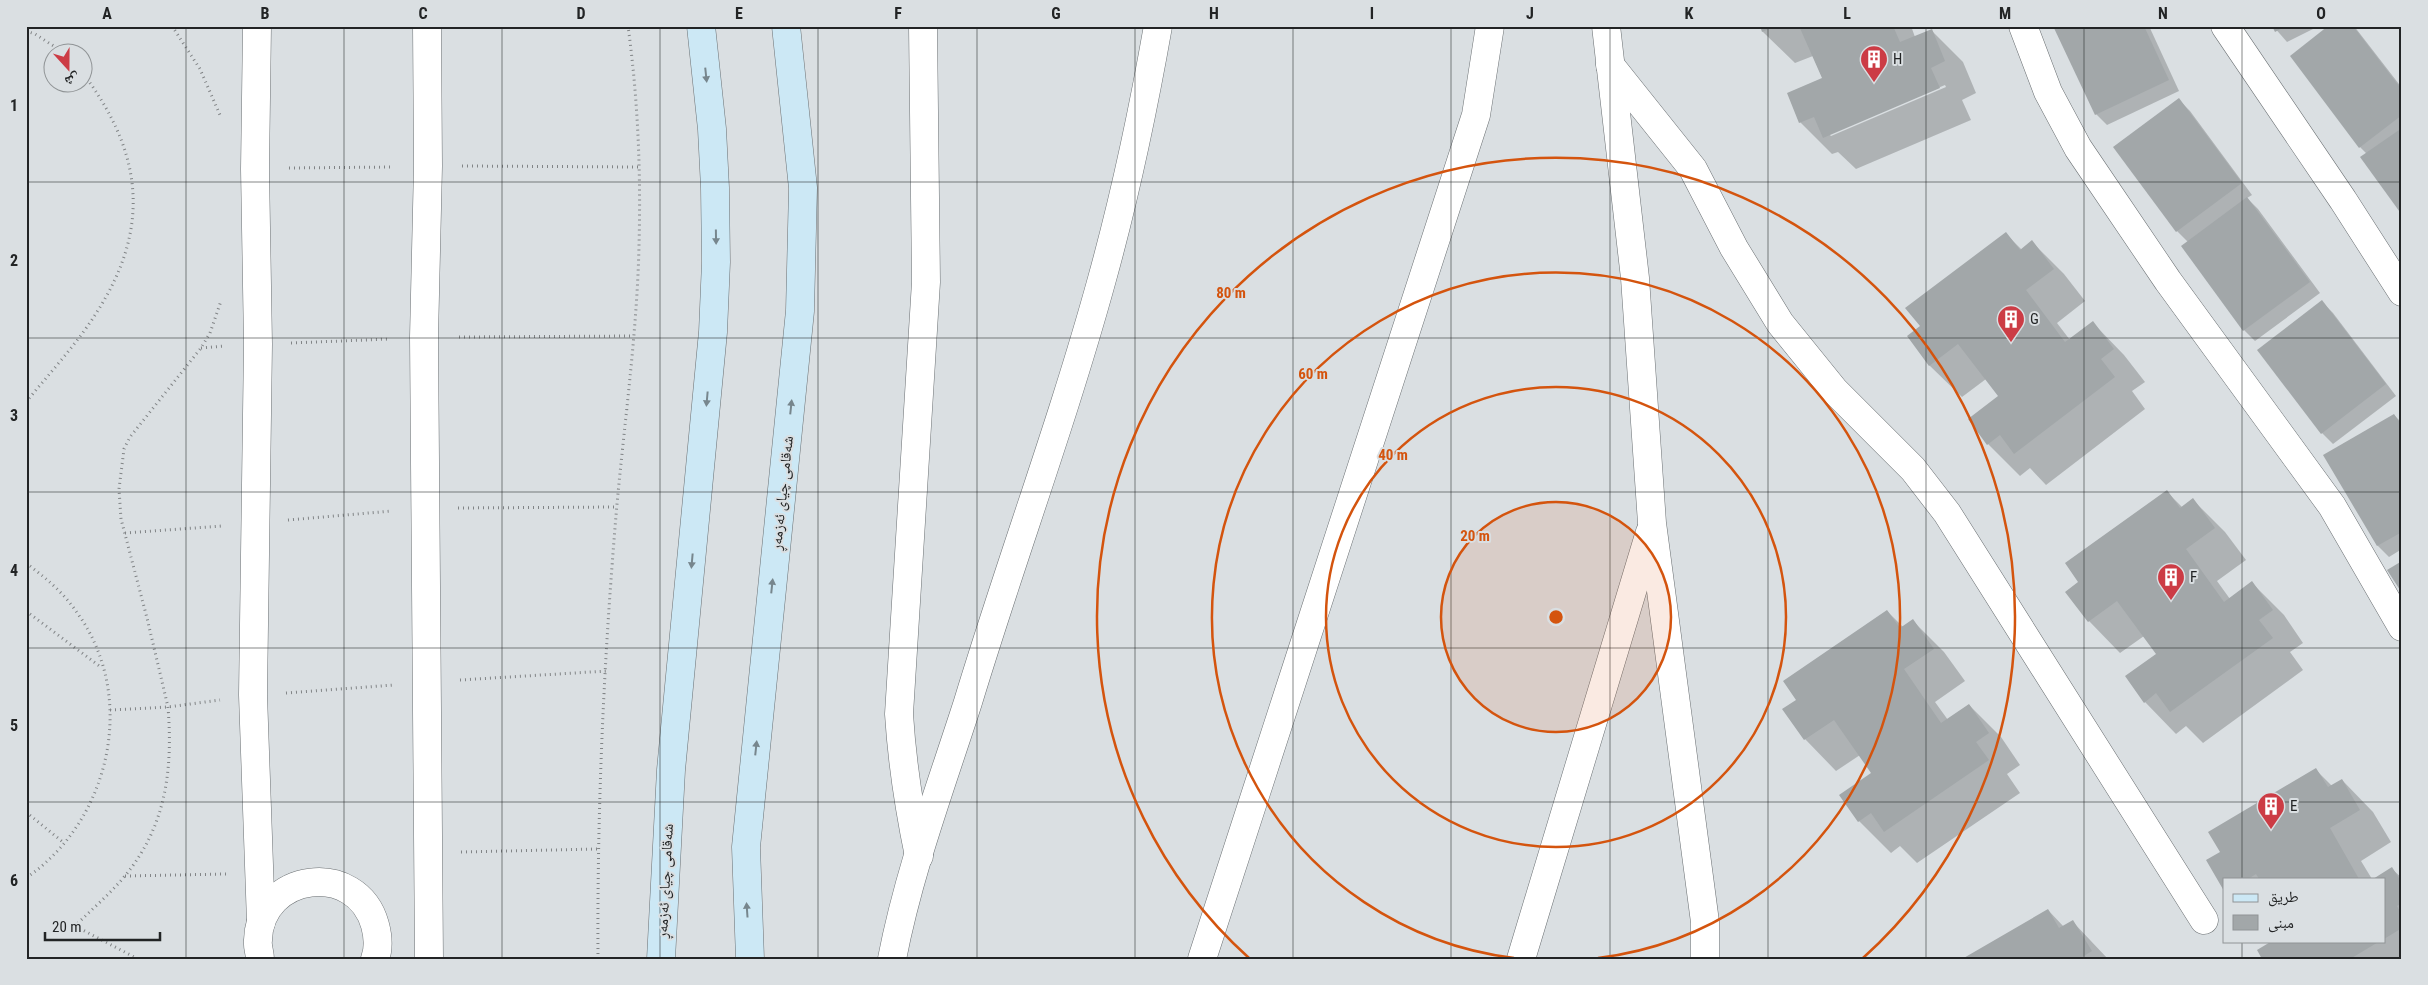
<svg xmlns="http://www.w3.org/2000/svg" width="2428" height="985" font-family="'Roboto Condensed','Noto Naskh Arabic',sans-serif">
	<style>
		.shadow { fill: #0003; fill-rule: evenodd }
		.building { fill: #a2a7a9 }
		.lines { fill: none; stroke-linecap: round; stroke-linejoin: round }
		.pedestrian-casing { stroke: #6b7073; stroke-width: 29 }
		.minor-casing { stroke: #6b7073; stroke-width: 29 }
		.secondary-casing { stroke: #6b7073; stroke-width: 29 }
		.path { stroke: #818486; stroke-width: 3; stroke-dasharray: 1 4; stroke-linecap: butt }
		.pedestrian { stroke: #fff; stroke-width: 28 }
		.minor { stroke: #fff; stroke-width: 28 }
		.secondary { stroke: #cce8f5; stroke-width: 28 }
		.oneway { fill: #77868d }
		.grid { fill: none; stroke: #222425; stroke-width: 1; stroke-opacity: 0.55 }
		.ring { fill: none; stroke: #d4540e; stroke-width: 2.5 }
		.labels { text-anchor: middle; dominant-baseline: central; stroke-width: 4; stroke-linejoin: round; paint-order: stroke }
		.poi-label { font-size: 15px; fill: #222425; stroke: #dadfe2; text-anchor: start }
		.street-label { font-size: 15px; fill: #222425; stroke: #dadfe2 }
		.centre { fill: #d4540e; stroke: #dadfe2; stroke-width: 2.5 }
		.ring-label { font-size: 15px; text-anchor: middle; font-weight: bold; fill: #d4540e; stroke: #dadfe2; stroke-width: 4; stroke-linejoin: round; paint-order: stroke }
		.neatline { fill: none; stroke: #222425; stroke-width: 2 }
		.grid-label { font-size: 16px; text-anchor: middle; font-weight: bold; fill: #222425 }
	</style>
	<rect width="100%" height="100%" fill="#dadfe2"/>
	<!-- shadow -->
	<g class="shadow">
		<path d="M1761 26H1911L1915 37 1932 31 1963 62 1976 93 1962 100 1971 120 1856 169 1838 152 1832 154 1800 122 1823 79 1813 56 1795 63 1763 32ZM1945 85 1946 87 1831 136 1829 134Z"/>
		<polygon points="2055,26 2149,26 2179,91 2107,125 2096,114"/>
		<polygon points="2273,26 2319,26 2287,42"/>
		<polygon points="2330,26 2354,26 2402,88 2402,213 2367,154 2360,147"/>
		<polygon points="2179,100 2190,111 2252,195 2247,198 2258,209 2320,293 2255,341 2244,330 2188,242 2177,231"/>
		<polygon points="2006,234 2022,250 2032,242 2064,274 2085,301 2057,323 2070,340 2093,323 2124,355 2145,382 2132,391 2145,409 2046,485 2030,468 2020,476 1988,444 1969,420 2000,396 1986,379 1962,397 1930,366 1908,336 1921,327"/>
		<polygon points="2322,302 2333,313 2396,396 2333,444 2322,433"/>
		<polygon points="2394,415 2402,423 2402,549 2389,557 2378,546 2325,456"/>
		<polygon points="2167,492 2183,508 2193,500 2225,532 2246,560 2217,581 2230,599 2252,583 2284,615 2303,643 2290,652 2303,670 2203,743 2186,726 2176,734 2145,702 2157,654 2144,636 2120,653 2089,621 2080,582"/>
		<polygon points="1887,611 1903,627 1913,621 1944,652 1965,681 1935,702 1948,720 1969,705 2001,737 2020,765 2007,774 2020,793 1917,863 1900,846 1891,853 1859,821 1873,774 1860,755 1836,771 1805,739 1798,700"/>
		<polygon points="2316,770 2332,786 2342,780 2373,812 2391,842 2361,861 2372,879 2224,879 2224,889 2207,860 2222,852"/>
		<polygon points="2392,869 2402,878 2402,959 2264,959 2274,941 2384,941 2384,879"/>
		<polygon points="2048,910 2064,927 2073,922 2108,959 1965,959"/>
	</g>
	<!-- building -->
	<g class="building">
		<polygon points="1760,26 1776,26 1762,32"/>
		<polygon points="1799,26 1893,26 1900,42 1932,29 1945,61 1931,68 1940,88 1823,138 1814,117 1799,123 1787,93 1822,78"/>
		<polygon points="2053,26 2144,26 2169,80 2095,115"/>
		<polygon points="2272,26 2286,26 2275,32"/>
		<polygon points="2328,26 2353,26 2402,90 2402,115 2359,148 2290,56"/>
		<polygon points="2179,98 2242,183 2176,232 2113,147"/>
		<polygon points="2402,128 2402,215 2360,157"/>
		<polygon points="2247,197 2310,282 2243,331 2181,246"/>
		<polygon points="2006,232 2020,250 2032,240 2054,269 2026,290 2065,342 2093,321 2114,349 2101,359 2115,377 2014,454 2000,435 1987,445 1968,419 1998,396 1958,344 1929,366 1907,336 1920,326 1905,308"/>
		<polygon points="2322,300 2386,384 2321,434 2257,350"/>
		<polygon points="2394,414 2402,426 2402,532 2377,546 2323,455"/>
		<polygon points="2167,490 2180,508 2193,498 2215,528 2186,549 2224,602 2252,581 2273,610 2259,620 2273,638 2170,712 2156,693 2144,703 2125,676 2156,654 2117,601 2088,622 2065,592 2078,582 2065,563"/>
		<polygon points="2402,561 2402,593 2387,570"/>
		<polygon points="1887,610 1900,628 1913,619 1934,649 1904,669 1941,723 1969,704 1989,733 1976,742 1989,760 1884,832 1871,813 1858,822 1839,795 1871,773 1834,720 1804,740 1782,709 1796,700 1783,681"/>
		<polygon points="2316,768 2328,787 2342,779 2360,810 2330,828 2359,879 2259,879 2256,874 2248,879 2224,879 2224,891 2206,860 2220,852 2208,832"/>
		<polygon points="2392,867 2402,883 2402,903 2397,906 2402,915 2402,928 2384,939 2384,879 2373,879"/>
		<polygon points="2048,909 2059,928 2073,920 2092,951 2079,959 1962,959"/>
		<polygon points="2272,941 2380,941 2350,959 2262,959 2257,950"/>
	</g>
	<g class="lines">
		<!-- pedestrian casing -->
		<g class="pedestrian-casing">
			<g id="pedestrian">
				<polyline points="257,26 255,169 258,344 253,695 261,922"/>
				<polyline points="427,26 428,166 424,337 429,959"/>
				<path d="M260 959C260 953 257 946 258 940 260 872 357 860 375 925 378 936 379 948 375 959"/>
			</g>
		</g>
		<!-- minor casing -->
		<g class="minor-casing">
			<g id="minor">
				<polyline points="1606,26 1635,278 1652,523 1705,922 1705,959"/>
				<polyline points="2023,26 2048,92 2078,148 2168,281 2332,506 2402,627"/>
				<polyline points="2225,26 2343,200 2402,292"/>
				<polyline points="1610,65 1693,169 1734,248 1780,323 1835,391 1913,469 1947,513 2204,920"/>
				<path d="M919 856C909 808 902 762 899 714L926 282 923 26"/>
				<path d="M892 959C909 871 941 786 968 702 1011 560 1063 421 1102 279 1125 196 1143 111 1158 26"/>
				<polyline points="1202,959 1476,115 1490,26"/>
				<polyline points="1521,959 1650,532"/>
			</g>
		</g>
		<!-- secondary casing -->
		<g class="secondary-casing">
			<g id="secondary">
				<polyline points="661,959 671,770 713,332 716,262 715,188 712,129 701,26"/>
				<polyline points="750,959 746,847 800,311 803,188 786,26"/>
			</g>
		</g>
		<!-- path -->
		<g class="path">
			<polyline points="172,26 200,69 220,115"/>
			<polyline points="26,31 35,34 63,52"/>
			<polyline points="462,166 639,167"/>
			<polyline points="289,168 393,167"/>
			<polyline points="459,337 633,336"/>
			<polyline points="291,343 390,339"/>
			<polyline points="201,348 225,346"/>
			<path d="M26 402C54 368 86 334 107 295 152 214 136 143 82 72"/>
			<polyline points="458,508 617,507"/>
			<polyline points="288,520 392,511"/>
			<polyline points="125,533 222,526"/>
			<path d="M26 563C46 578 64 593 78 614 138 698 110 821 26 878"/>
			<polyline points="26,611 102,668"/>
			<polyline points="460,680 607,671"/>
			<polyline points="286,693 394,685"/>
			<polyline points="110,710 168,707 220,700"/>
			<polyline points="26,812 64,843"/>
			<polyline points="461,852 597,849"/>
			<polyline points="125,876 226,874"/>
			<path d="M138 959 75 926C91 910 109 895 124 877 166 827 173 770 168 707L147 618 121 519 119 489 124 449 130 437 201 348 210 333 221 301"/>
			<path d="M598 959C597 807 604 655 617 504 625 418 637 332 639 246 641 173 638 99 628 26"/>
		</g>
		<!-- pedestrian -->
		<use href="#pedestrian" class="pedestrian"/>
		<!-- minor -->
		<use href="#minor" class="minor"/>
		<!-- secondary -->
		<use href="#secondary" class="secondary"/>
	</g>
	<!-- one-way arrows -->
	<defs><path id="oneway-solid" d="M-6-.8H1V-3.2L6.5 0L1 3.2V.8H-6Z" transform="scale(1.25)"/></defs>
	<g class="oneway">
		<use href="#oneway-solid" transform="translate(706 75) rotate(84)"/>
		<use href="#oneway-solid" transform="translate(716 237) rotate(89)"/>
		<use href="#oneway-solid" transform="translate(707 399) rotate(95)"/>
		<use href="#oneway-solid" transform="translate(791 407) rotate(-84)"/>
		<use href="#oneway-solid" transform="translate(692 561) rotate(95)"/>
		<use href="#oneway-solid" transform="translate(772 586) rotate(-84)"/>
		<use href="#oneway-solid" transform="translate(756 748) rotate(-84)"/>
		<use href="#oneway-solid" transform="translate(747 910) rotate(-94)"/>
	</g>
	<!-- grid -->
	<path class="grid" d="M186 26V959M344 26V959M502 26V959M660 26V959M818 26V959M977 26V959M1135 26V959M1293 26V959M1451 26V959M1610 26V959M1768 26V959M1926 26V959M2084 26V959M2242 26V879M26 182H2402M26 338H2402M26 492H2402M26 648H2402M26 802H2402M2242 941V959"/>
	<!-- distance rings -->
	<circle cx="1556" cy="617" r="115" fill="#d4540e" fill-opacity=".12"/>
	<g class="ring">
		<circle cx="1556" cy="617" r="115"/>
		<circle cx="1556" cy="617" r="230"/>
		<path d="M1514 958A344 344 0 1 1 1598 958"/>
		<path d="M1249 958A459 459 0 1 1 1863 958"/>
	</g>
	<!-- icons -->
	<defs>
		<g id="building-pin" transform="scale(1.4375)"><path d="M0 17L-7.5 6A9.5 9.5 0 1 1 7.5 6Z" fill="#cc3c45" stroke="#dadfe2"/><path d="M-4-6H4V6H1V3H-1V6H-4ZM-2.5-4.3h1.7v1.8h-1.7ZM.8-4.3h1.7v1.8H.8ZM-2.5-1h1.7V.8h-1.7ZM.8-1h1.7V.8H.8Z" fill="#fff"/></g>
	</defs>
	<g fill-rule="evenodd">
		<use href="#building-pin" x="1874" y="59"/>
		<use href="#building-pin" x="2011" y="319"/>
		<use href="#building-pin" x="2171" y="577"/>
		<use href="#building-pin" x="2271" y="806"/>
	</g>
	<g class="labels">
		<!-- poi labels -->
		<g class="poi-label">
			<text x="1893" y="59">H</text>
			<text x="2030" y="319">G</text>
			<text x="2190" y="577">F</text>
			<text x="2290" y="806">E</text>
		</g>
		<!-- street labels -->
		<g class="street-label">
			<text transform="translate(782 493) rotate(-84)">شەقامی چیای ئەزمەڕ</text>
			<text transform="translate(665 881) rotate(-87)">شەقامی چیای ئەزمەڕ</text>
		</g>
	</g>
	<circle cx="1556" cy="617" r="8" class="centre"/>
	<g class="ring-label">
		<text x="1231" y="298">80 m</text>
		<text x="1313" y="379">60 m</text>
		<text x="1393" y="460">40 m</text>
		<text x="1475" y="541">20 m</text>
	</g>
	<!-- border -->
	<rect width="2428" height="985" fill="none" stroke="#dadfe2" stroke-width="55"/>
	<!-- legend -->
	<rect x="2223" y="878" width="162" height="65" fill="#dadfe2" stroke="#909496"/>
	<rect x="2233" y="894" width="25" height="8" fill="#cce8f5" stroke="#909496"/>
	<text x="2268" y="902" font-size="15" fill="#222425">طريق</text>
	<rect x="2233" y="915" width="25" height="15" fill="#a2a7a9" stroke="#909496"/>
	<text x="2268" y="928" font-size="15" fill="#222425">مبنى</text>
	<!-- north arrow -->
	<g transform="translate(68 68) rotate(159)"><circle r="24" fill="#dadfe2" stroke="#909496"/>
	<path d="M0-4L9 19L0 12L-9 19Z" fill="#cc3c45"/>
	<text y="-8" font-size="14" font-weight="bold" text-anchor="middle" fill="#222425">ش</text>
	</g>
	<!-- scale -->
	<path d="M45 932v8h115v-8" fill="none" stroke="#222425" stroke-width="2.5"/>
	<text x="52" y="932" font-size="15" fill="#222425" stroke="#dadfe2" stroke-width="4" paint-order="stroke">20 m</text>
	<rect x="28" y="28" width="2372" height="930" class="neatline"/>
	<g class="grid-label">
		<text x="107" y="19">A</text>
		<text x="265" y="19">B</text>
		<text x="423" y="19">C</text>
		<text x="581" y="19">D</text>
		<text x="739" y="19">E</text>
		<text x="898" y="19">F</text>
		<text x="1056" y="19">G</text>
		<text x="1214" y="19">H</text>
		<text x="1372" y="19">I</text>
		<text x="1530" y="19">J</text>
		<text x="1689" y="19">K</text>
		<text x="1847" y="19">L</text>
		<text x="2005" y="19">M</text>
		<text x="2163" y="19">N</text>
		<text x="2321" y="19">O</text>
		<text x="14" y="111">1</text>
		<text x="14" y="266">2</text>
		<text x="14" y="421">3</text>
		<text x="14" y="576">4</text>
		<text x="14" y="731">5</text>
		<text x="14" y="886">6</text>
	</g>
</svg>
